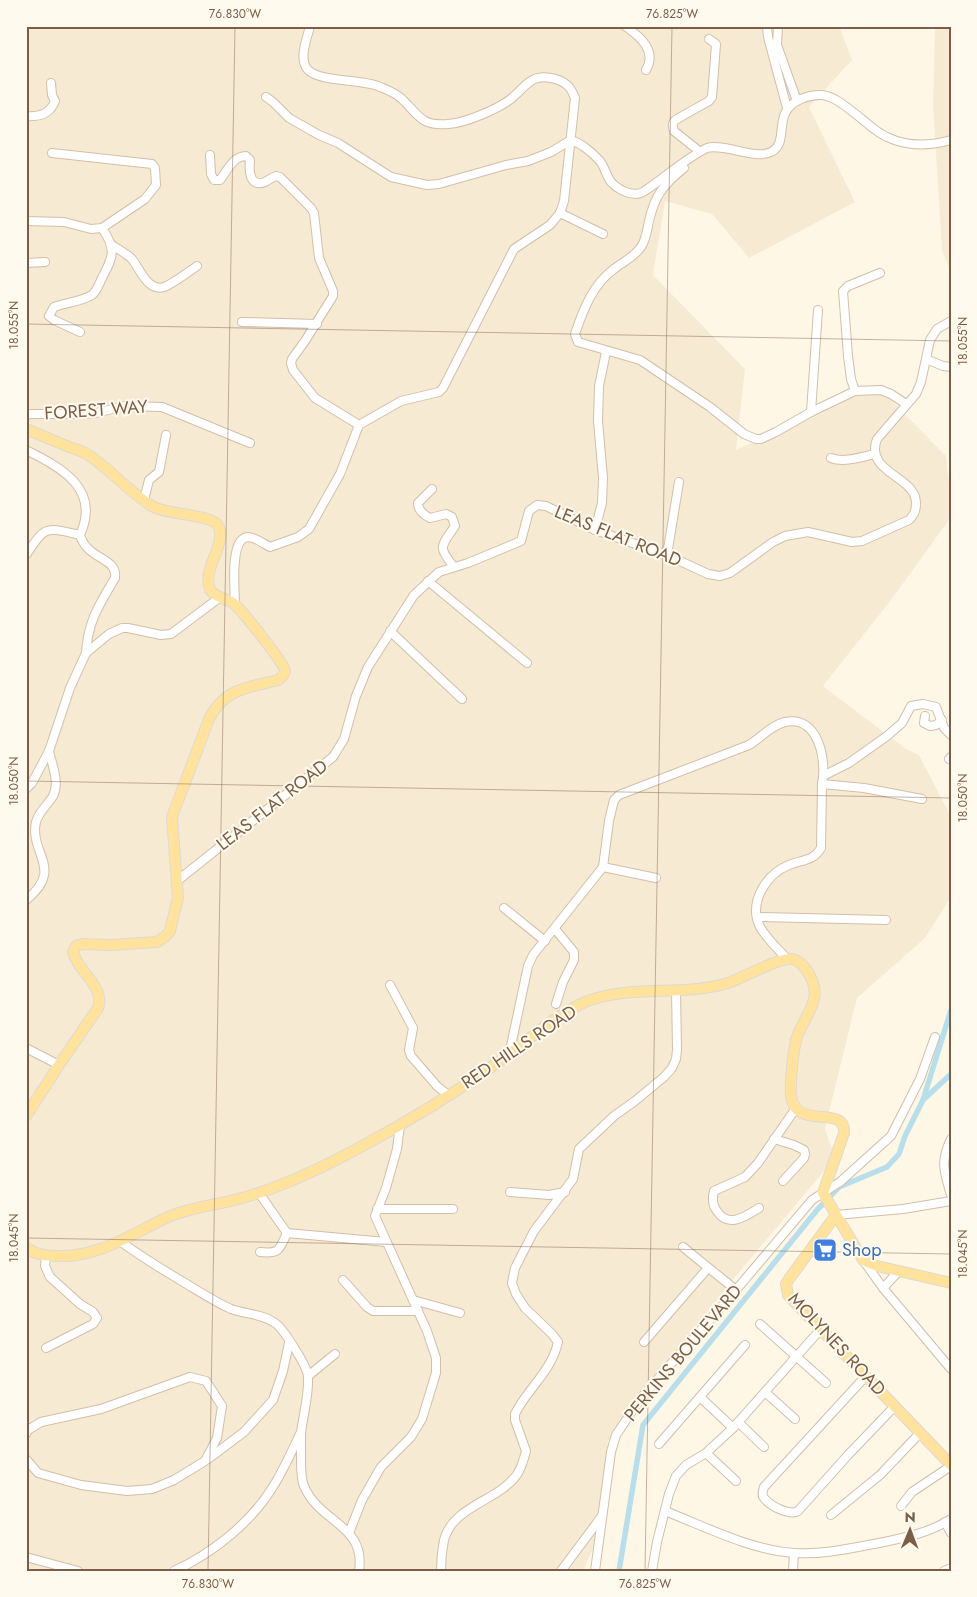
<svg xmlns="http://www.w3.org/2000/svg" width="977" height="1597" font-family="Jost,sans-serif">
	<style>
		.residential { fill: #f7ead3 }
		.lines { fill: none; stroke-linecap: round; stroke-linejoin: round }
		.canal { stroke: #b7dfeb; stroke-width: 5.5 }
		.minor-casing { stroke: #d3bfaa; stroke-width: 10 }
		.major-casing { stroke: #e0d8d3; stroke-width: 12 }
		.minor { stroke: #fff; stroke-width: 8 }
		.major { stroke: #ffe39c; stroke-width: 10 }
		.ticks { fill: none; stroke: #7c5e47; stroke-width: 1; stroke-opacity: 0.45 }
		.labels { text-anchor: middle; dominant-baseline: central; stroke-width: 4; stroke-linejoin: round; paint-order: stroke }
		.street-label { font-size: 18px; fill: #7c5e47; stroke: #fffaee }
		.shop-label { font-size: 18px; fill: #366cbe; stroke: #fffaee; text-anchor: start }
		.neatline { fill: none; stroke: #7c5e47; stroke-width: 2 }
		.ticks-label { font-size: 12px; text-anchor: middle; fill: #7c5e47 }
	</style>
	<rect width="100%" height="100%" fill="#fff7e6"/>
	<!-- residential -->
	<g class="residential">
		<polygon points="26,26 839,26 852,60 809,107 855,202 749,258 712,214 665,201 653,275 745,369 736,450 877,386 946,456 951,501 951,517 891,600 823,686 906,749 919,755 951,817 951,897 925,938 857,998 825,1128 835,1158 730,1283 608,1441 596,1542 583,1571 26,1571"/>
		<polygon points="935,26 951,26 951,274 942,250 933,106"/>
	</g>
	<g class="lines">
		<!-- canal -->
		<g class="canal">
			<polyline points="923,1100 951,1074"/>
			<polyline points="619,1571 643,1425 817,1210 839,1187 887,1167 899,1154 905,1136 923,1100 951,1010"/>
		</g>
		<!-- minor casing -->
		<g class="minor-casing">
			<g id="minor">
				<path d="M625 26C641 37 657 51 646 70"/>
				<polyline points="767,26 768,37 787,108"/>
				<polyline points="778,26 777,45 797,101"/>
				<path d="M266 97 273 102 289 118 319 135 338 143 391 177 427 185 439 184 506 165 528 161 551 152 571 140C579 142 593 153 599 160 605 166 606 177 612 183 620 191 634 197 643 192 665 178 684 159 707 148 724 143 755 160 771 152 791 142 770 112 801 99 808 96 813 95 820 95 832 95 844 105 853 112 864 120 875 132 887 137 908 147 930 146 951 140"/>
				<path d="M26 116C40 117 50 114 55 101L52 95 51 83"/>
				<path d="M699 151 674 131C672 125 672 122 677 119L709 101 712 97 716 44 709 39"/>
				<path d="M210 155 211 174 214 180H220C227 171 233 156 246 156L250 160C249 170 249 188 265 182 269 180 272 177 276 176L280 177 311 208 314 213 319 258 333 291V296L305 341 292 359 291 363 293 370 315 398 359 425"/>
				<path d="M684 168C663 185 655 195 649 221 647 230 646 240 641 247 634 257 623 262 614 269 593 284 583 310 575 334L578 342 640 360 710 407 744 434 756 439H761L776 432 811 412 855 391 881 390 891 394 906 404"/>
				<polyline points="560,213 603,234"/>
				<polyline points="26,221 64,222 91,229 102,228 145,199 156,185 155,168 152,164 52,153"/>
				<path d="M112 245C118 249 125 253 131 258 140 268 147 292 164 287 172 284 190 271 197 266"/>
				<polyline points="26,263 45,262"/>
				<polyline points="242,322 317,324"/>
				<path d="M80 332 54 320 49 316 54 307C67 302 80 302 92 295 97 291 99 284 102 278 113 257 117 250 102 228"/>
				<polyline points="926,359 943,366 951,367"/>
				<polyline points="855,391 851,379 848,356 843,291 848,286 880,273"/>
				<polyline points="811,412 818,310"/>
				<polyline points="26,416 29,414 81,414 96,413 125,406 162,407 250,443"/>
				<path d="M26 450C62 468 101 489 80 535"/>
				<path d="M831 458C844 463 861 457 875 454"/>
				<path d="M432 489 418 503C418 510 424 515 430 518L446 514 452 517 455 526C441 547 437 546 454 567"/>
				<polyline points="144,500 149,480 159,472 166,435"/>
				<polyline points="595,530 602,503 603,478 598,421 599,386 606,352"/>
				<path d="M80 535C87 560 118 557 115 578 99 605 88 621 86 653"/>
				<path d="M26 555C46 525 45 527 80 535"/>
				<polyline points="667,555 679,482"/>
				<polyline points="428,581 527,663"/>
				<path d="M235 604C235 591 229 538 248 537 255 537 264 544 270 547L298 537 309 529 340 474 359 425 401 401 439 392 443 388 514 249 550 225 560 213 564 201 575 98C573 93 571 88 567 85 559 78 541 74 531 81 523 86 517 95 508 101 495 110 465 123 448 124 422 126 420 117 404 101 397 93 387 90 378 86 360 79 320 82 308 70 298 59 307 39 310 26"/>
				<polyline points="390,631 462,699"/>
				<polyline points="925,716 924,723 930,726 936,725 942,720"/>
				<polyline points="949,759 951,757"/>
				<polyline points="823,776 849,763 887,736 902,723 911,706 923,704 936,707 944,728 951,735"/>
				<polyline points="822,784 864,788 922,799"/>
				<polyline points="26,789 32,783 49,751 70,688 86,653 109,634 122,628 128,628 161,635 171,634 219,598"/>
				<polyline points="603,867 656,878"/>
				<path d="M177 881 333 757 344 739 356 696 368 667 414 595 439 572 468 563 521 541 529 511 537 505 546 506 595 530 667 555 708 574 720 576 730 573 773 542 785 536 808 532 852 542 862 541 909 520C914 515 916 511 916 503 916 476 864 473 877 439L916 394 921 382 930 340 937 329 951 321"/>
				<path d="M26 900C65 869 29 854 36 822 39 811 47 806 53 796 60 782 52 765 49 751"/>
				<polyline points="504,908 545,941"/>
				<polyline points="758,917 886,920"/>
				<polyline points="555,929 574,952 574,960 563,982 556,1004"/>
				<polyline points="390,985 413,1028 409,1050 411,1056 437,1086 448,1095"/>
				<polyline points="26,1048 59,1065"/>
				<path d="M509 1055 528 966 533 955 603 867 609 821 614 800 619 795 749 745C761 738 771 725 785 722 818 715 827 759 822 784L821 848C814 861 801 860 789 865 766 874 748 903 760 927 767 939 779 950 788 960"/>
				<polyline points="774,1139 794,1145 804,1150 805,1154 804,1158 783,1181"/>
				<path d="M951 1139C940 1162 944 1171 951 1195"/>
				<polyline points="510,1192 549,1195 565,1192"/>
				<polyline points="259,1193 287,1233 386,1242"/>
				<path d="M759 1208C746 1216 728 1229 717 1211 712 1205 712 1199 714 1191L745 1177 758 1163 796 1108"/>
				<polyline points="377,1209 453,1209"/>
				<polyline points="836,1215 903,1209 951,1201"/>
				<path d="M121 1242C142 1257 163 1270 185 1283 200 1292 215 1302 231 1309 245 1314 263 1314 275 1323 283 1328 308 1367 308 1377 309 1397 303 1414 301 1434 301 1442 301 1451 301 1460 301 1469 301 1479 304 1486 320 1524 366 1524 359 1571"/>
				<polyline points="683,1247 736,1290"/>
				<path d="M260 1252C280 1254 279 1250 287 1233"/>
				<polyline points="46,1255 45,1266 50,1277 80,1304 93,1312 97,1318 93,1324 46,1348"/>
				<polyline points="863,1260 883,1288 951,1369"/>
				<polyline points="343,1280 367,1307 373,1311 418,1311"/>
				<polyline points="883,1288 899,1271"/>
				<polyline points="413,1300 460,1313"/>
				<polyline points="760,1324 826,1383"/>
				<polyline points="644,1342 708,1268"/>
				<polyline points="308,1376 335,1354"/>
				<path d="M865 1377 764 1487C763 1491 761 1495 764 1498 770 1506 790 1516 798 1511L848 1455 895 1406"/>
				<polyline points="765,1392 795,1419"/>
				<polyline points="700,1397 733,1428"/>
				<polyline points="738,1422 764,1447"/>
				<polyline points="26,1434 28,1430 41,1422 101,1409 190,1377 206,1381 222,1406 217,1438 205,1461 174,1480 152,1489 127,1491 81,1485 38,1473 26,1459"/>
				<polyline points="659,1444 745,1345"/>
				<polyline points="706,1453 736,1481"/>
				<polyline points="208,1459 244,1432 273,1400 283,1371 289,1343"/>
				<polyline points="901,1506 912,1492 951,1466"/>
				<path d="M665 1511C706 1527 750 1550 795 1553 822 1555 852 1548 879 1543 904 1538 929 1533 951 1519"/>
				<polyline points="831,1515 880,1475 920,1433"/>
				<polyline points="945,1522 951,1533"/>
				<polyline points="349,1533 362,1500 381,1467 411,1437 422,1419 436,1373 436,1358 427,1331 375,1216 386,1188 397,1149 400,1125"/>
				<polyline points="26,1557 78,1571"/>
				<path d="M174 1571C213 1553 252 1522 274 1485 284 1469 292 1451 300 1434"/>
				<path d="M441 1571C441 1561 442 1550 444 1540 453 1505 500 1501 518 1473 522 1466 524 1459 526 1451L515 1420V1414C527 1389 552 1371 558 1342L552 1334 525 1308 516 1294 512 1283 515 1268 534 1231 573 1179 579 1149 614 1116 635 1101 664 1077 672 1068 676 1059 677 1050 676 990"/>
				<polyline points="561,1571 602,1516"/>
				<polyline points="595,1571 611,1452 616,1435 641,1398 736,1290 812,1200 840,1182 891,1136 920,1079 935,1037"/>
				<polyline points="652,1571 657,1542 669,1494 676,1476 686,1465 706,1453 733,1428 820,1330"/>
				<polyline points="793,1571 794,1553"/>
				<polyline points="944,1571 951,1568"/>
			</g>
		</g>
		<!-- major casing -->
		<g class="major-casing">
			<g id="major">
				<path d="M26 429C40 435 55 441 69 447 75 449 84 451 90 456 112 471 129 492 152 506 165 515 215 514 219 527 226 547 202 567 210 590 217 598 225 598 233 603 240 608 285 664 285 671 284 675 281 678 278 680 247 688 225 688 209 719L172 817 178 898 170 931 166 936 157 942 112 945 83 944 76 946 73 952C77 971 106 987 98 1008L59 1065 26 1116"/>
				<polyline points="836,1215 789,1279 786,1284 788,1295 951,1465"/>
				<path d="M26 1247C35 1255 44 1255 56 1256 97 1258 130 1235 166 1218 189 1207 214 1206 238 1199 281 1188 326 1166 366 1144 411 1120 456 1092 497 1063 527 1042 552 1017 585 1002 630 984 682 997 728 983 743 978 779 957 793 959 797 960 803 965 805 968 827 997 806 1012 797 1037 793 1048 790 1085 791 1096 796 1132 846 1103 844 1133L823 1193 863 1260 877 1266 951 1283"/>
			</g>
		</g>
		<!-- minor -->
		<use href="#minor" class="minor"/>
		<!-- major -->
		<use href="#major" class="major"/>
	</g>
	<!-- ticks -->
	<path class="ticks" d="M26 324 951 341M26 781 951 798M26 1238 951 1254M208 1571 235 26M645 1571 672 26"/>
	<!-- icons -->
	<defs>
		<g id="supermarket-square" transform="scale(1.25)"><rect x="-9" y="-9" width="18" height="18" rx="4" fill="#3f7fe0" stroke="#fffaee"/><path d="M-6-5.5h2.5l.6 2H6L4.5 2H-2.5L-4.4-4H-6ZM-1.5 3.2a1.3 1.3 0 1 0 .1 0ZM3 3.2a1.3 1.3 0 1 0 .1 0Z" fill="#fff"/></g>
	</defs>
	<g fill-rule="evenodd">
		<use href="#supermarket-square" x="825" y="1250"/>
	</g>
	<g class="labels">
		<!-- street labels -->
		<g class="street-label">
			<text transform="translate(96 410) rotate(-4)">FOREST WAY</text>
			<text transform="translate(618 536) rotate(22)">LEAS FLAT ROAD</text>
			<text transform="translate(272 805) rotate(-38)">LEAS FLAT ROAD</text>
			<text transform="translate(519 1047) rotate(-34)">RED HILLS ROAD</text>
			<text transform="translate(837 1344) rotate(47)">MOLYNES ROAD</text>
			<text transform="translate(683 1353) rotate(-50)">PERKINS BOULEVARD</text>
		</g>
		<!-- shop labels -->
		<g class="shop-label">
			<text x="842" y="1250">Shop</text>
		</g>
	</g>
	<!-- border -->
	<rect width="977" height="1597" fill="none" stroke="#fffaee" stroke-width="55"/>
	<!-- north arrow -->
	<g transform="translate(910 1530) rotate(1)" stroke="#fffaee" stroke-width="4" paint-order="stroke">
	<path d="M0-4L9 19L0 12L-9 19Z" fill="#7c5e47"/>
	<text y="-8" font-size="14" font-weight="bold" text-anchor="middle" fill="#7c5e47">N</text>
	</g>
	<rect x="28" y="28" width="922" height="1542" class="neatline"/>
	<g class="ticks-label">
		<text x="235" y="18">76.830°W</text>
		<text x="672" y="18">76.825°W</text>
		<text transform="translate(14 325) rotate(-90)" y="4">18.055°N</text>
		<text transform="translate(963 341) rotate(-90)" y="4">18.055°N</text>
		<text transform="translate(14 781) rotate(-90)" y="4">18.050°N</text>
		<text transform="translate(963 798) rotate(-90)" y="4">18.050°N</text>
		<text transform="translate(14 1238) rotate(-90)" y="4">18.045°N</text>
		<text transform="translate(963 1254) rotate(-90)" y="4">18.045°N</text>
		<text x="208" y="1588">76.830°W</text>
		<text x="645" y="1588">76.825°W</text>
	</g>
</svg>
